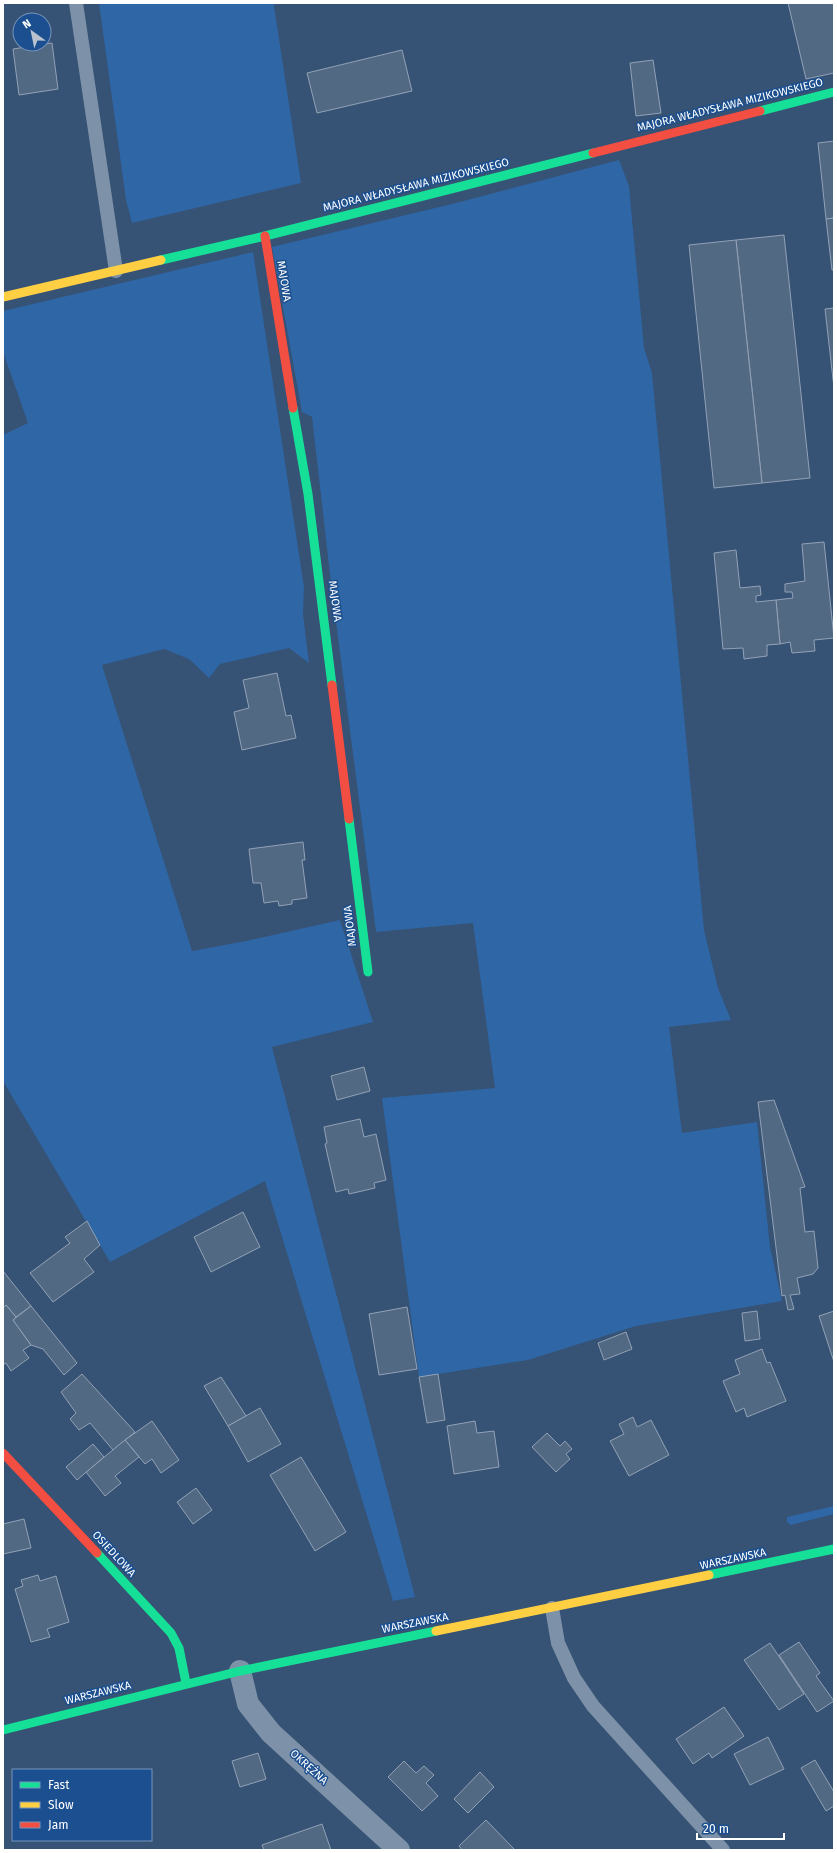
<svg xmlns="http://www.w3.org/2000/svg" width="837" height="1853" font-family="'Fira Sans',sans-serif">
	<style>
		.green { fill: #2f66a5 }
		.building { fill: #526984; stroke: #92a2b6 }
		.lines { fill: none; stroke-linecap: round; stroke-linejoin: round }
		.lane { stroke: #7d92a8; stroke-width: 14 }
		.street { stroke: #7d92a8; stroke-width: 22 }
		.fast { stroke: #16e098; stroke-width: 9 }
		.slow { stroke: #ffcf43; stroke-width: 9 }
		.jam { stroke: #f24e42; stroke-width: 9 }
		.labels { text-anchor: middle; dominant-baseline: central; stroke-width: 3; stroke-linejoin: round; paint-order: stroke }
		.street-label { font-size: 11px; fill: #fff; stroke: #1b4f8f }
	</style>
	<rect width="100%" height="100%" fill="#365274"/>
	<!-- green -->
	<g class="green">
		<polygon points="99,3 276,3 274,6 301,183 132,223 126,200"/>
		<polygon points="619,160 629,186 644,348 652,373 704,930 718,988 731,1020 669,1027 682,1133 757,1122 770,1247 782,1301 636,1326 528,1360 419,1377 382,1098 495,1088 473,923 376,932 331,583 312,417 302,412 272,247 456,203"/>
		<polygon points="253,252 304,587 303,614 309,663 289,648 220,664 209,678 189,659 164,649 102,665 192,951 246,941 340,920 373,1022 272,1047 415,1597 393,1601 265,1181 110,1262 3,1081 3,435 28,423 3,352 3,311"/>
		<polygon points="834,1506 834,1514 791,1525 787,1522 787,1517"/>
	</g>
	<!-- building -->
	<g class="building">
		<polygon points="788,3 834,3 834,73 806,79"/>
		<polygon points="52,43 58,89 19,95 13,49"/>
		<polygon points="402,50 412,91 317,113 307,73"/>
		<polygon points="653,60 661,113 636,116 630,63"/>
		<polygon points="834,141 834,218 826,219 818,143"/>
		<polygon points="834,218 834,270 832,270 826,219"/>
		<polygon points="784,235 810,478 762,483 736,240"/>
		<polygon points="736,240 762,483 714,488 689,245"/>
		<polygon points="834,308 834,388 825,309"/>
		<polygon points="824,542 834,638 814,640 815,651 792,653 790,642 780,644 776,600 793,598 792,592 785,592 785,584 805,581 802,544"/>
		<polygon points="736,550 740,588 760,586 761,595 756,596 756,602 776,600 780,644 767,645 767,656 744,659 743,648 723,649 714,553"/>
		<polygon points="277,673 286,716 291,715 296,738 242,750 234,712 249,708 243,680"/>
		<polygon points="303,842 305,860 302,860 307,898 292,900 292,904 279,906 278,901 264,903 261,883 253,883 249,849"/>
		<polygon points="364,1067 370,1091 337,1100 331,1076"/>
		<polygon points="774,1100 805,1187 800,1188 805,1232 814,1231 818,1268 813,1274 797,1278 800,1294 790,1295 794,1309 788,1310 785,1295 782,1296 758,1102"/>
		<polygon points="360,1119 364,1137 376,1134 386,1180 374,1183 375,1188 349,1194 348,1189 336,1192 325,1144 327,1143 324,1127"/>
		<polygon points="243,1212 260,1247 211,1272 194,1237"/>
		<polygon points="87,1221 100,1245 84,1259 94,1272 53,1302 30,1273 70,1243 65,1237"/>
		<polygon points="3,1271 31,1306 16,1317 6,1305 3,1308"/>
		<polygon points="6,1305 16,1317 13,1320 31,1345 23,1350 29,1358 11,1371 6,1363 3,1365 3,1308"/>
		<polygon points="31,1306 77,1363 64,1375 43,1349 31,1345 13,1320"/>
		<polygon points="407,1307 417,1369 379,1375 369,1314"/>
		<polygon points="757,1311 760,1339 745,1341 742,1313"/>
		<polygon points="834,1311 834,1362 819,1316"/>
		<polygon points="626,1332 632,1349 604,1360 598,1343"/>
		<polygon points="762,1349 767,1363 770,1362 786,1401 747,1417 744,1408 736,1412 723,1381 740,1374 735,1360"/>
		<polygon points="82,1374 135,1432 113,1450 90,1423 79,1430 70,1419 76,1413 61,1392"/>
		<polygon points="438,1374 445,1420 427,1423 419,1377"/>
		<polygon points="221,1377 246,1416 228,1426 204,1386"/>
		<polygon points="260,1408 281,1444 248,1462 228,1426"/>
		<polygon points="633,1417 637,1427 651,1420 669,1455 629,1476 610,1441 624,1434 619,1424"/>
		<polygon points="152,1421 179,1460 161,1473 152,1459 145,1464 125,1440"/>
		<polygon points="475,1421 477,1433 494,1431 499,1467 454,1474 447,1426"/>
		<polygon points="547,1433 560,1446 565,1441 572,1449 566,1454 570,1459 556,1472 532,1447"/>
		<polygon points="125,1440 139,1457 115,1476 121,1483 105,1496 86,1472"/>
		<polygon points="93,1444 104,1457 77,1480 66,1467"/>
		<polygon points="301,1457 346,1532 315,1551 270,1475"/>
		<polygon points="196,1488 212,1510 193,1524 177,1502"/>
		<polygon points="24,1519 31,1548 3,1554 3,1524"/>
		<polygon points="38,1575 40,1581 56,1576 69,1622 47,1629 50,1637 31,1642 15,1589 23,1586 21,1580"/>
		<polygon points="799,1642 820,1673 816,1676 834,1701 817,1712 779,1655"/>
		<polygon points="770,1643 804,1694 779,1710 744,1660"/>
		<polygon points="724,1707 744,1736 712,1758 709,1753 693,1764 676,1739"/>
		<polygon points="768,1737 784,1769 750,1785 734,1754"/>
		<polygon points="258,1753 266,1779 240,1787 232,1761"/>
		<polygon points="815,1760 834,1792 834,1806 826,1811 801,1768"/>
		<polygon points="404,1761 416,1773 424,1766 434,1775 426,1783 438,1796 422,1811 388,1777"/>
		<polygon points="480,1772 494,1787 468,1813 454,1799"/>
		<polygon points="486,1820 515,1850 462,1850 459,1846"/>
		<polygon points="322,1824 331,1850 264,1850 262,1845"/>
	</g>
	<g class="lines">
		<!-- lane -->
		<g class="lane">
			<polyline points="76,3 116,271"/>
			<polyline points="552,1608 558,1643 574,1678 593,1706 723,1850"/>
		</g>
		<!-- street -->
		<polyline class="street" points="240,1671 248,1704 271,1733 399,1850"/>
		<!-- fast -->
		<g class="fast">
			<polyline points="760,111 834,92"/>
			<polyline points="161,260 265,236 593,153"/>
			<polyline points="293,408 308,494 332,685"/>
			<polyline points="349,819 368,972"/>
			<polyline points="97,1553 171,1633 179,1648 186,1683"/>
			<polyline points="709,1575 834,1549"/>
			<polyline points="3,1730 240,1671 436,1631"/>
		</g>
		<!-- slow -->
		<g class="slow">
			<polyline points="3,297 161,260"/>
			<polyline points="436,1631 709,1575"/>
		</g>
		<!-- jam -->
		<g class="jam">
			<polyline points="593,153 760,111"/>
			<polyline points="265,236 293,408"/>
			<polyline points="332,685 349,819"/>
			<polyline points="3,1453 97,1553"/>
		</g>
	</g>
	<g class="labels">
		<!-- street labels -->
		<g class="street-label">
			<text transform="translate(730 105) rotate(-14)">MAJORA WŁADYSŁAWA MIZIKOWSKIEGO</text>
			<text transform="translate(416 185) rotate(-14)">MAJORA WŁADYSŁAWA MIZIKOWSKIEGO</text>
			<text transform="translate(284 281) rotate(81)">MAJOWA</text>
			<text transform="translate(335 601) rotate(82)">MAJOWA</text>
			<text transform="translate(350 926) rotate(-97)">MAJOWA</text>
			<text transform="translate(114 1554) rotate(47)">OSIEDLOWA</text>
			<text transform="translate(733 1559) rotate(-12)">WARSZAWSKA</text>
			<text transform="translate(415 1623) rotate(-11)">WARSZAWSKA</text>
			<text transform="translate(98 1693) rotate(-14)">WARSZAWSKA</text>
			<text transform="translate(309 1767) rotate(42)">OKRĘŻNA</text>
		</g>
	</g>
	<!-- border -->
	<rect width="837" height="1853" fill="none" stroke="#ffffff" stroke-width="8"/>
	<!-- legend -->
	<rect x="12" y="1769" width="140" height="72" fill="#1b4f8f" stroke="#7695bc"/>
	<rect x="20" y="1782" width="20" height="6" fill="#16e098" stroke="#7695bc"/>
	<text x="48" y="1789" font-size="12" fill="#ffffff">Fast</text>
	<rect x="20" y="1802" width="20" height="6" fill="#ffcf43" stroke="#7695bc"/>
	<text x="48" y="1809" font-size="12" fill="#ffffff">Slow</text>
	<rect x="20" y="1822" width="20" height="6" fill="#f24e42" stroke="#7695bc"/>
	<text x="48" y="1829" font-size="12" fill="#ffffff">Jam</text>
	<!-- north arrow -->
	<g transform="translate(32 32) rotate(327)"><circle r="19" fill="#1b4f8f" stroke="#7695bc"/>
	<path d="M0-3L7 15L0 10L-7 15Z" fill="#b9c2ce"/>
	<text y="-6" font-size="11" font-weight="bold" text-anchor="middle" fill="#ffffff">N</text>
	</g>
	<!-- scale -->
	<path d="M697 1833v6h87v-6" fill="none" stroke="#ffffff" stroke-width="2"/>
	<text x="703" y="1833" font-size="12" fill="#ffffff" stroke="#1b4f8f" stroke-width="3" paint-order="stroke">20 m</text>
</svg>
